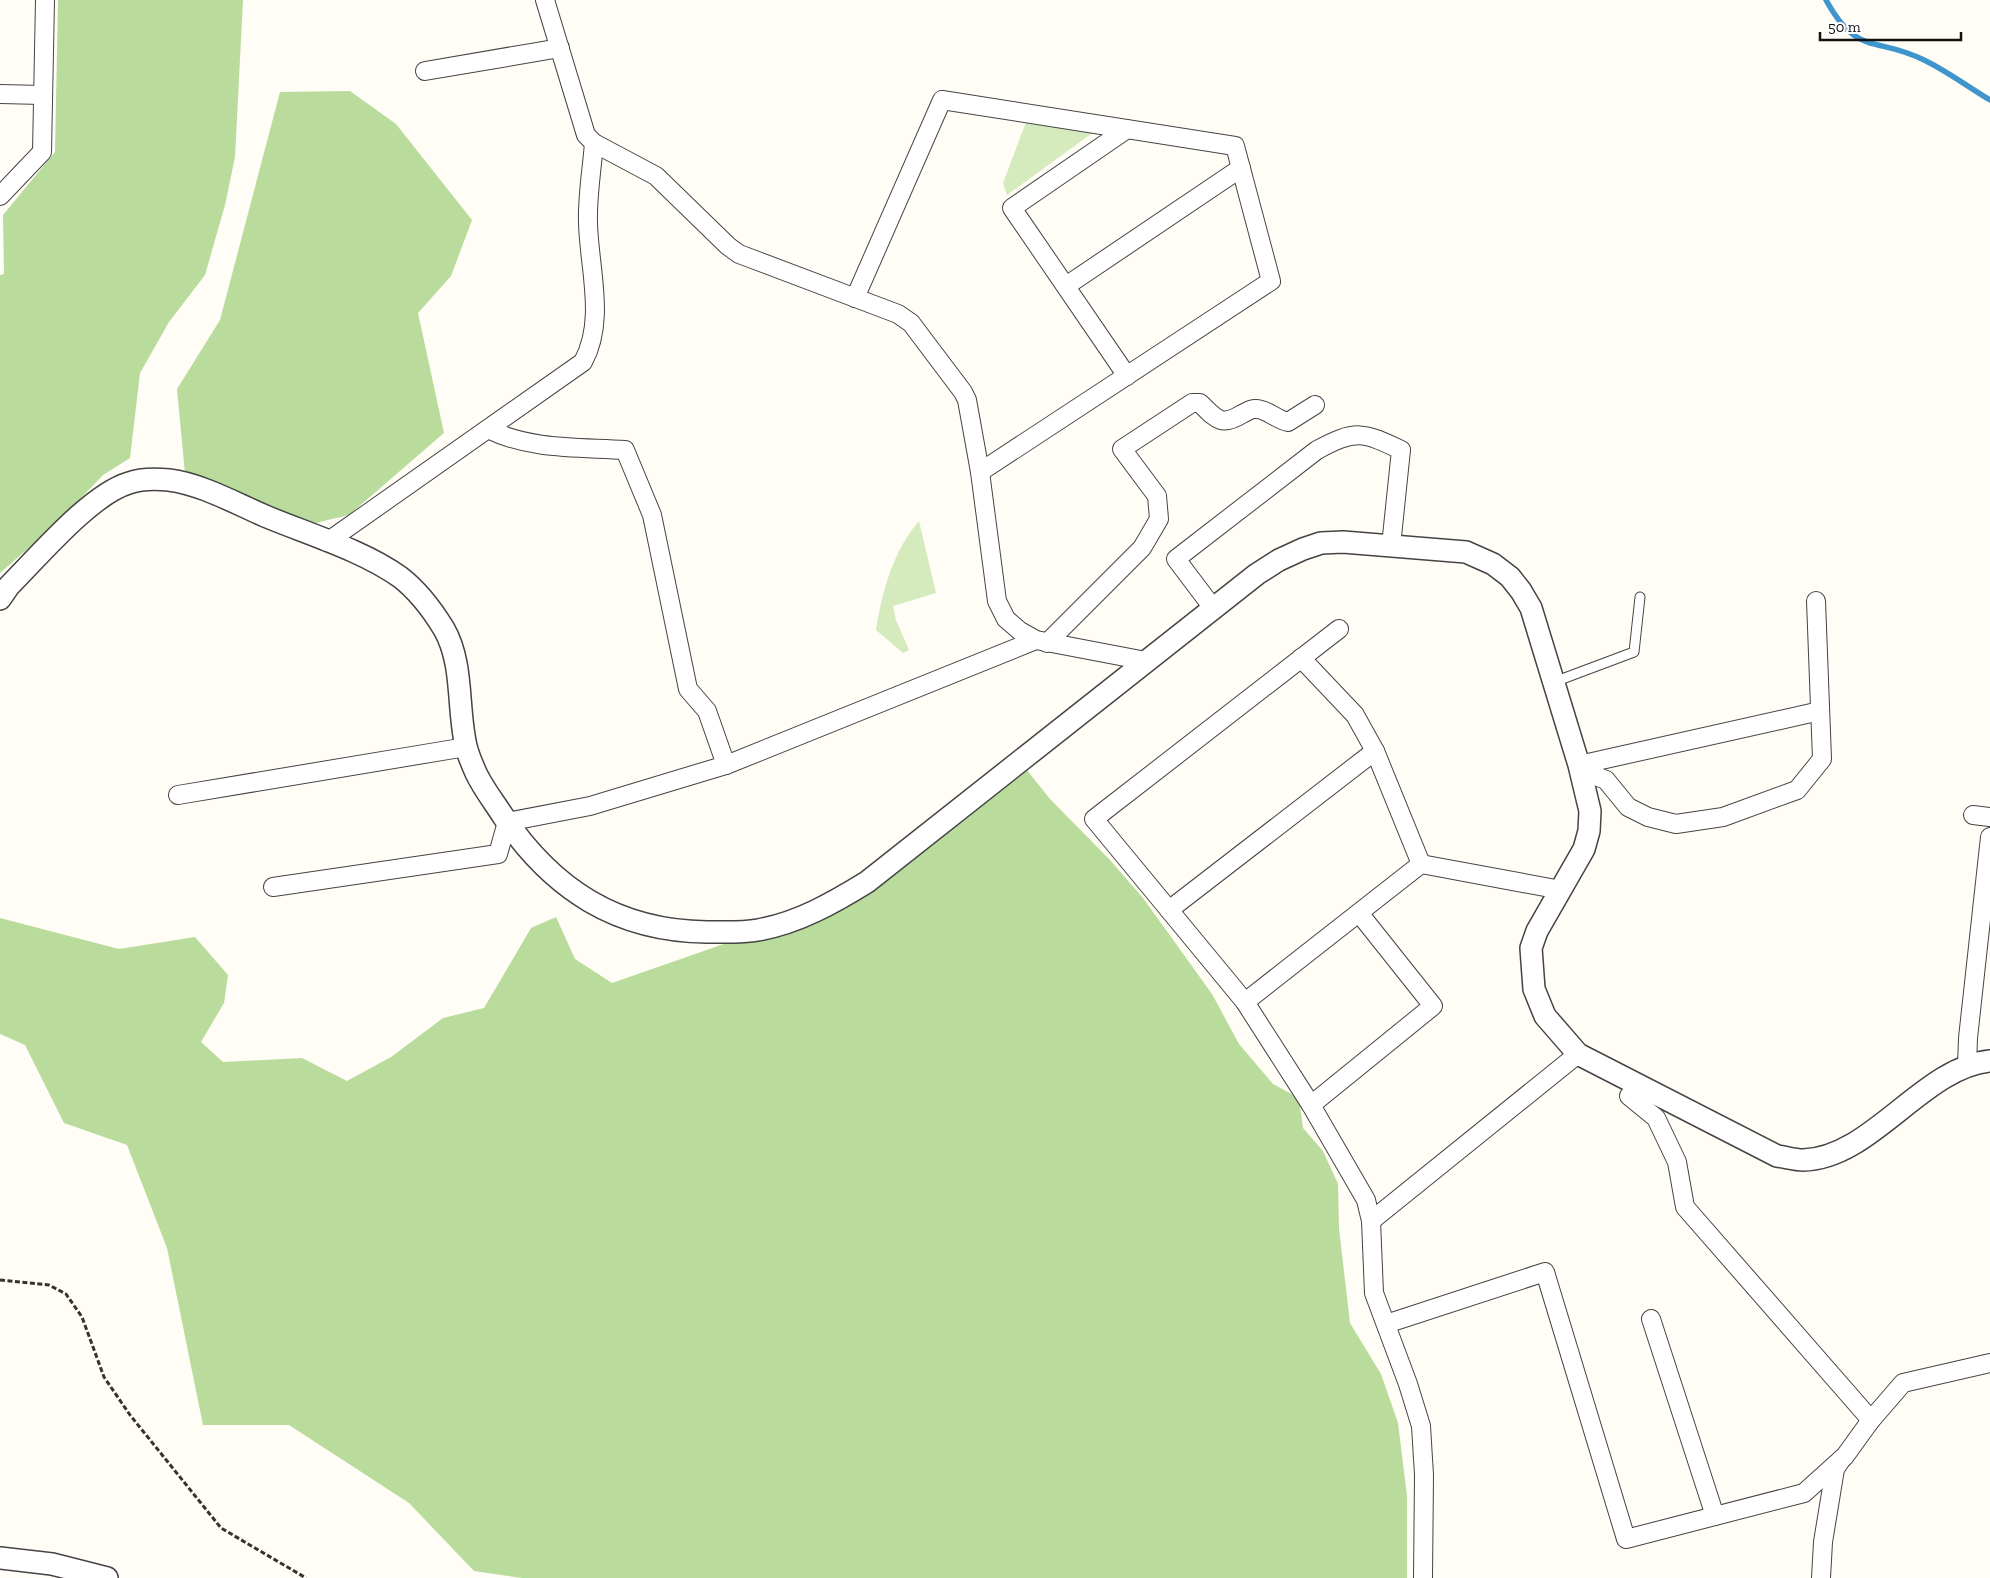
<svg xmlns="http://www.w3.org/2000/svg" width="1990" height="1578" font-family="'Zilla Slab',serif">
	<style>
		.green { fill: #d5ebbd }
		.forest { fill: #b9dc9c }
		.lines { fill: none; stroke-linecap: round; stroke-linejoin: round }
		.stream { stroke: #3f96cf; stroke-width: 5.5 }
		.service-casing { stroke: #444; stroke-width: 11 }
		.minor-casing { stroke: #444; stroke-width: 20 }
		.tertiary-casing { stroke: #444; stroke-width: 24 }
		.path { stroke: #333; stroke-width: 3; stroke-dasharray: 5 2.5; stroke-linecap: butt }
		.service { stroke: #fff; stroke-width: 9 }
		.minor { stroke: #fff; stroke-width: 18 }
		.tertiary { stroke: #fff; stroke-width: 21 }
	</style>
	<rect width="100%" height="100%" fill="#fffdf5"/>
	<!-- green -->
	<g class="green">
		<polygon points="1029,114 1102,126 1007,195 1003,183"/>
		<path d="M919 521 936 593 893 606 896 620 909 650 903 653 876 630C882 592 893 551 919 521Z"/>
	</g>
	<!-- forest -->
	<g class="forest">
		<polygon points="58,0 243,0 235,157 225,205 205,275 169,322 140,373 130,458 103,475 56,524 0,573 0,275 4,274 3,215 55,152"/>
		<polygon points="350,91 396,124 472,220 451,276 418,313 444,433 349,515 311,524 185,474 177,389 220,320 280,92"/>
		<polygon points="1022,764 1050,799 1110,860 1143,898 1212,994 1239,1044 1273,1084 1299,1098 1303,1128 1323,1151 1338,1184 1339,1229 1350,1323 1381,1374 1398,1423 1407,1496 1407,1578 522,1578 474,1571 409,1503 289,1425 203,1425 167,1248 127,1145 64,1123 25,1045 0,1034 0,918 119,949 195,937 228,975 224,1003 201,1042 223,1062 302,1058 347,1081 391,1057 443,1018 484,1008 531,928 556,917 575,959 612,983 784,923 844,897"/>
	</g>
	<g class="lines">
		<!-- stream -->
		<path class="stream" d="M1826 0C1857 57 1876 36 1924 60 1947 71 1968 87 1990 100"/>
		<!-- service casing -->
		<g class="service-casing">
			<polyline id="service" points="1554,682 1634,652 1640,597"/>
		</g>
		<!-- minor casing -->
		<g class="minor-casing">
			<g id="minor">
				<polyline points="545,0 586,135 594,143 656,176 728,246 739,254 898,314 911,323 963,392 967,400 980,472 997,601 1006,619 1020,631 1036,640 1146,661"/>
				<polyline points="425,71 560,48"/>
				<polyline points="0,94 42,95"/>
				<polyline points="1127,129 1012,208 1127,376"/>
				<polyline points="0,196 42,152 45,0"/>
				<polyline points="1066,286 1241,168"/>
				<polyline points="855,298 942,100 1235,146 1271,281 980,472"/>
				<path d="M488 429C530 450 579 447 625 450L652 515 688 689 707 711 726 765"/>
				<path d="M327 542 583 362C606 320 589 268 588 223 587 197 592 169 594 143"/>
				<path d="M1213 608 1176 559 1317 450C1356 429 1363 432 1401 450L1391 546"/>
				<polyline points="1339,629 1094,819 1245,1002 1311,1105 1366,1200 1371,1221 1374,1293 1408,1384 1421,1426 1424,1475 1423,1578"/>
				<path d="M1047 643 1142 548 1159 519 1157 496 1122 449 1192 403H1200C1216 419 1221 427 1242 414 1247 412 1251 408 1256 409 1267 409 1277 420 1288 422L1315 405"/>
				<polyline points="1301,658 1355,715 1375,751 1421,864"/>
				<polyline points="1579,765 1820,711"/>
				<polyline points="1580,770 1606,780 1628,807 1648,817 1676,824 1723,817 1797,790 1822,759 1816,601"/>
				<polyline points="178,795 466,747"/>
				<polyline points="1973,815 1990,817"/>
				<polyline points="273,887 498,854 507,822 590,806 726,765 1036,640"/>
				<polyline points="1169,910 1375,751"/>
				<polyline points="1245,1002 1421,864 1561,890"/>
				<polyline points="1967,1066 1968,1038 1990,837"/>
				<polyline points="1637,1085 1629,1096 1656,1118 1677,1162 1685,1207 1871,1420"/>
				<polyline points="1311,1105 1433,1006 1359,913"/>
				<polyline points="1371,1221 1578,1054"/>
				<polyline points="1651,1319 1715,1516"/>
				<polyline points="1386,1324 1545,1272 1626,1539 1804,1493 1845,1456 1871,1420 1903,1383 1990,1363"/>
				<polyline points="1821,1578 1823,1542 1835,1469 1841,1460"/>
			</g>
		</g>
		<!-- tertiary casing -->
		<g class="tertiary-casing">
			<g id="tertiary">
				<path d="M0 599 9 586C38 557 91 494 129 483 140 479 158 479 169 480 201 484 235 503 265 516 308 534 362 550 400 577 417 590 433 611 444 629 464 664 457 708 466 746 468 755 472 764 476 773 483 788 494 802 503 816 553 890 617 931 707 932 723 932 742 933 758 930 798 923 833 903 867 882L1257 574 1279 560 1303 549 1321 543 1343 542 1466 552 1493 564 1510 577 1521 591 1531 608 1579 765 1590 811 1589 831 1584 849 1537 931 1531 948 1534 989 1545 1016 1578 1054 1777 1156C1785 1157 1795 1160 1803 1160 1871 1159 1923 1067 1990 1061"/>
				<polyline points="0,1558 52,1564 107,1578"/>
			</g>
		</g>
		<!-- path -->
		<polyline class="path" points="0,1280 49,1285 66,1294 82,1317 104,1377 130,1415 221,1528 306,1578"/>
		<!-- service -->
		<use href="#service" class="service"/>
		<!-- minor -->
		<use href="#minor" class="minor"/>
		<!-- tertiary -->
		<use href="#tertiary" class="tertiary"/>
	</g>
	<!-- scale -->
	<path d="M1820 32v8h141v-8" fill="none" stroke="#111111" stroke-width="2.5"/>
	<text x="1828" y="32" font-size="15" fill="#111111" stroke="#ffffff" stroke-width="4" paint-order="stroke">50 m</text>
</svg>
